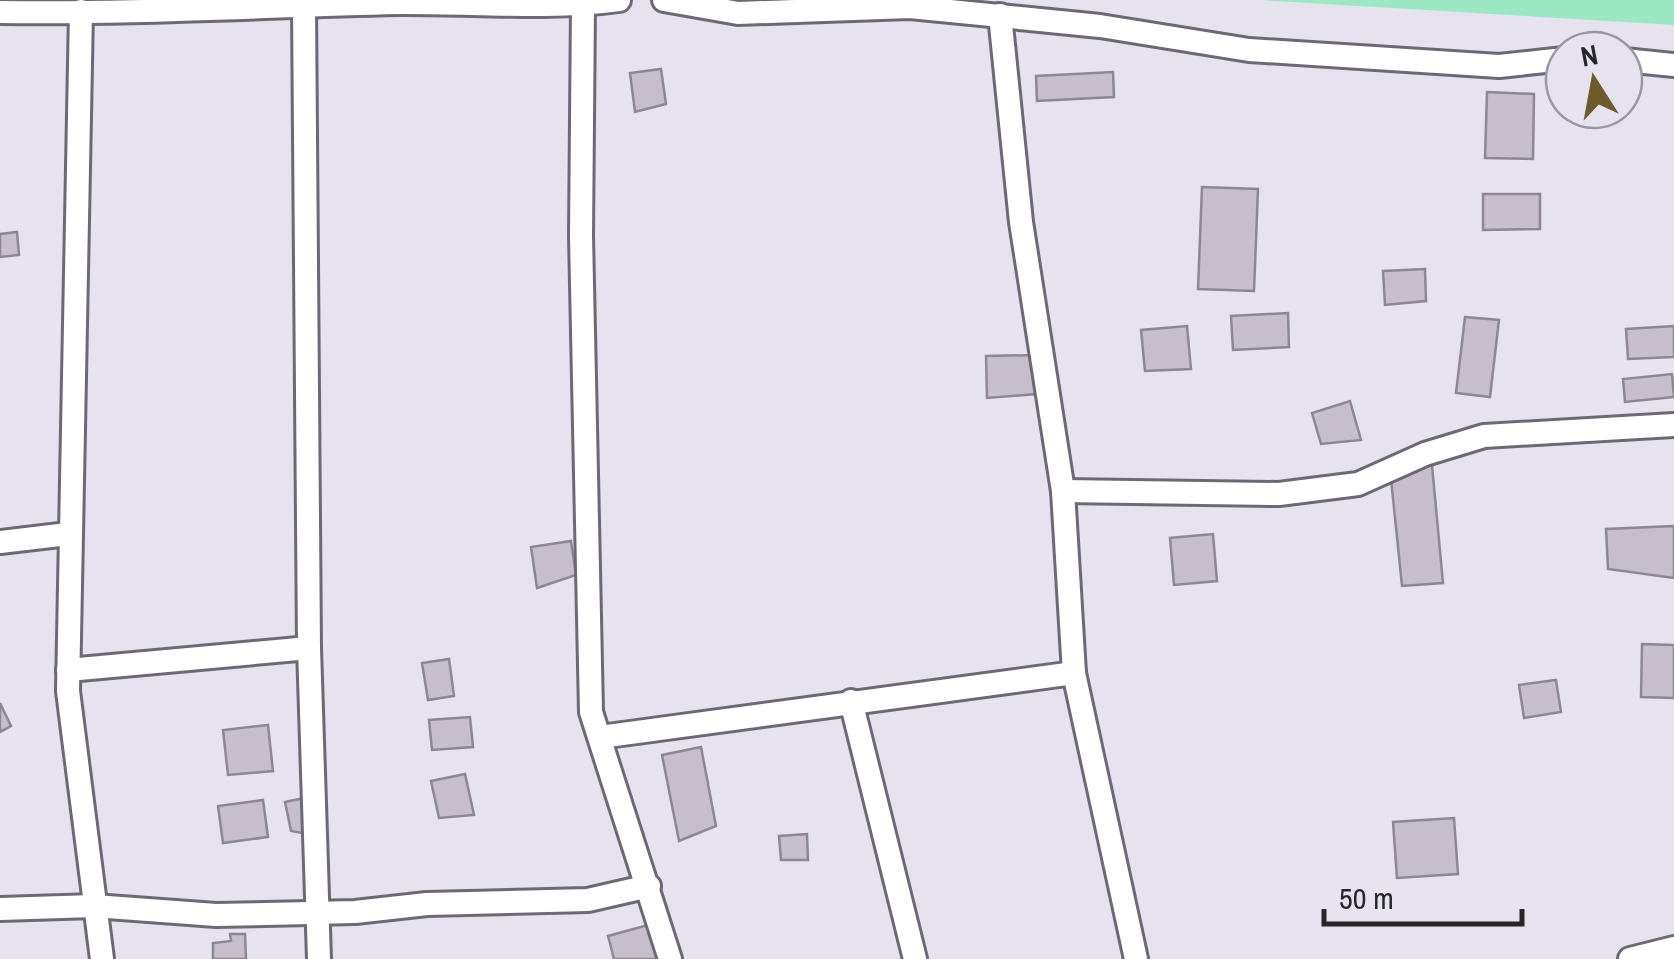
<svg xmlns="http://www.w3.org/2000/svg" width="1674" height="959" font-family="'Archivo Narrow',sans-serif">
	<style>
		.green { fill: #9ce8c5 }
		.building { fill: #c6beca; stroke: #8d8791; stroke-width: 2.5 }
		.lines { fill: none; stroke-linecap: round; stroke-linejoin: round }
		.street-casing { stroke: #6c6974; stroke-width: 28 }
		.street { stroke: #fff; stroke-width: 22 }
	</style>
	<rect width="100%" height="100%" fill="#e6e3ef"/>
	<!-- green -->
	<polygon class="green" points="1259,0 1674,0 1674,25"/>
	<!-- building -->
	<g class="building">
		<polygon points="661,69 666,104 635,112 630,73"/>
		<polygon points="1113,72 1114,97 1037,101 1036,76"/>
		<polygon points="1487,92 1534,94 1533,159 1485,158"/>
		<polygon points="1202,187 1258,189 1254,291 1198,289"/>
		<polygon points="1483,194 1540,194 1540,229 1483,230"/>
		<polygon points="17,232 19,255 0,257 0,234"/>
		<polygon points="1425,269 1426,301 1385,305 1383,271"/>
		<polygon points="1288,313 1289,347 1233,350 1231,316"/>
		<polygon points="1465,317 1499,320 1490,397 1456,393"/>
		<polygon points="1187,326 1191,369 1145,371 1141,330"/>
		<polygon points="1674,326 1674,357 1628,359 1626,329"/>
		<polygon points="1035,355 1036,394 987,398 986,356"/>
		<polygon points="1672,374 1674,397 1625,402 1623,379"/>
		<polygon points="1350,401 1361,440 1321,444 1312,413"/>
		<polygon points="1432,465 1443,583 1402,586 1390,469"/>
		<polygon points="1674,526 1674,578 1608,569 1606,529"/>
		<polygon points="1213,534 1217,581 1174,585 1170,538"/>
		<polygon points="571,541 576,575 537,588 531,547"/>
		<polygon points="1642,644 1674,645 1674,698 1641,697"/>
		<polygon points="449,659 454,696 428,700 422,663"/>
		<polygon points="1556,680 1561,712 1524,718 1519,685"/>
		<polygon points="0,703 11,726 0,732"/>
		<polygon points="470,717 473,747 432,750 429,720"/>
		<polygon points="268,725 273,771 228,775 223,730"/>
		<polygon points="701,747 716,826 679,841 662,755"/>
		<polygon points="465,774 474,815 439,818 431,781"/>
		<polygon points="309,797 318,836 291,831 285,802"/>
		<polygon points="263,800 268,837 223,843 218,806"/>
		<polygon points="1454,818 1458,874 1397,878 1393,822"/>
		<polygon points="807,834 808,860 781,860 779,836"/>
		<polygon points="659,922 668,959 614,959 608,936"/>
		<polygon points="230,934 245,934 246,959 213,959 213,943 231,941"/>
	</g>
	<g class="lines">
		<!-- street casing -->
		<g class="street-casing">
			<g id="street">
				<polyline points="664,0 738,13 910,7 1100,26 1249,50 1499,66 1564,59"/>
				<polyline points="583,5 581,236 591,712 670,959"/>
				<polyline points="304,6 309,648 319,959"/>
				<polyline points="81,11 68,691 102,959"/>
				<path d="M0 12C133 14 265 6 397 3 471 2 546 10 619 0"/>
				<polyline points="1000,15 1021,222 1063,491 1074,673 1136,959"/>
				<polyline points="1624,60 1674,65"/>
				<polyline points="1063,491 1279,494 1358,484 1425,454 1484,436 1674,425"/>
				<polyline points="0,542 68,534"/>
				<polyline points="68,670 309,648"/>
				<polyline points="851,701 915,959"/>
				<polyline points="600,737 1074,673"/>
				<polyline points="0,909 94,906 216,915 355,912 427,904 588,900 649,886"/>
				<polyline points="1630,959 1674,948"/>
			</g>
		</g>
		<!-- street -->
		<use href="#street" class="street"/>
	</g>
	<!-- north arrow -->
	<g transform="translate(1594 80) rotate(349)"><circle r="48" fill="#e6e3ef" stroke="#9997a0" stroke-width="2.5"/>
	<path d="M0-8L18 38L0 25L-18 38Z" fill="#6c5c2a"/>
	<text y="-15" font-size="28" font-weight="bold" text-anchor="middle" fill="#26252a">N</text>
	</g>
	<!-- scale -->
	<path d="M1324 909v15h198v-15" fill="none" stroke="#26252a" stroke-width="5"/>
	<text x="1339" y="909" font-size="30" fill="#26252a" stroke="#e6e3ef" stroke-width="8" paint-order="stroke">50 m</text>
</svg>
